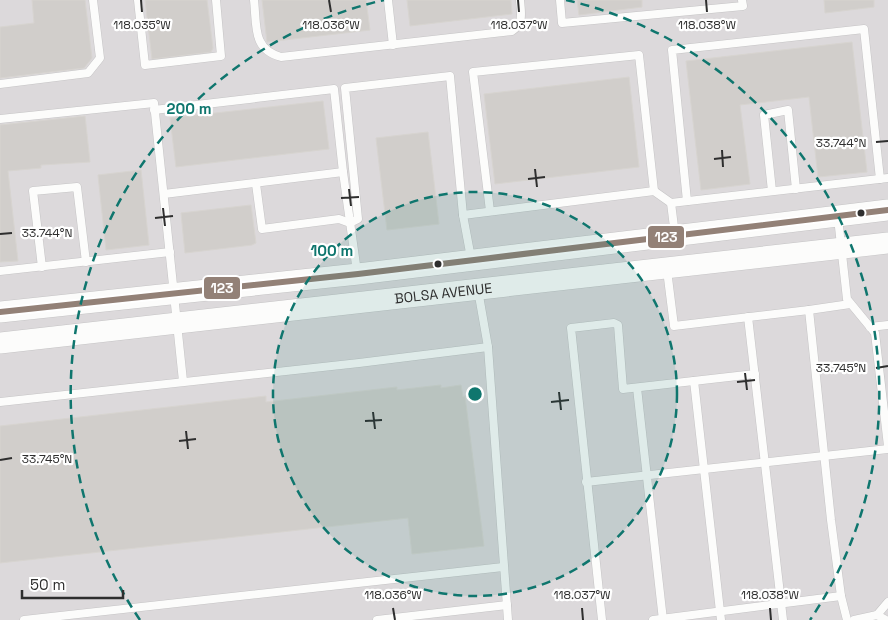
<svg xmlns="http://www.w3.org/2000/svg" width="888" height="620" font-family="'Space Grotesk',sans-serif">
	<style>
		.industrial { fill: #dcd9db }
		.building { fill: #d1cecb; stroke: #d7d4d0 }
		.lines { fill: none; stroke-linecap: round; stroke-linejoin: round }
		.service-casing { stroke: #c5c4c5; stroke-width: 9 }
		.secondary-casing { stroke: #c5c4c5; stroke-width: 22 }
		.service { stroke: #fcfcfb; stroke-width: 8 }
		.secondary { stroke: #fcfcfb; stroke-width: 21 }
		.bus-1-casing { stroke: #fff; stroke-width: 10 }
		.bus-1 { stroke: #938177; stroke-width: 6 }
		.ticks { fill: none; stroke: #2e2e2e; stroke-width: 2 }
		.ring { fill: none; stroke: #0f766e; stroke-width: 2.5; stroke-dasharray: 9 6 }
		.bus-dot { fill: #2e2e2e; stroke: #fff; stroke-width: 2 }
		.labels { text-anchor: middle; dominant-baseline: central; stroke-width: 4.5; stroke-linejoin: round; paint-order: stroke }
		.street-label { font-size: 14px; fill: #2e2e2e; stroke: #fff }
		.ticks-label { font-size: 12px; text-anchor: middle; fill: #2e2e2e; stroke: #fff; stroke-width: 4.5; stroke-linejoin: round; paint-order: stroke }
		.centre { fill: #0f766e; stroke: #fff; stroke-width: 2.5 }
		.ring-label { font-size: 15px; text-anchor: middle; font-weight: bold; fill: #0f766e; stroke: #fff; stroke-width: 4.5; stroke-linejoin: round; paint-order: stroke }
		.line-badge { stroke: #fff; stroke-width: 2 }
		.badge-label { font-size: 14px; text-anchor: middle; font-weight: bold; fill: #fff }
	</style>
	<rect width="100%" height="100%" fill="#ece8e4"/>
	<!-- industrial -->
	<rect class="industrial" x="0" y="0" width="888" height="620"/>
	<!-- building -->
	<g class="building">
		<polygon points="32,0 85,0 92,58 84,68 0,78 0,27 34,23"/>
		<polygon points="145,0 207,0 213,48 211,52 152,59"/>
		<polygon points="262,0 366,0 370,30 267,42"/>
		<polygon points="407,0 511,0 512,14 410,26"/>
		<polygon points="577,0 642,0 642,7 579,15"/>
		<polygon points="824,0 874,0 874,7 825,13"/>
		<polygon points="852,42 867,172 818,177 809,97 740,105 750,184 701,190 686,61"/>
		<polygon points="629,77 639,167 495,184 484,94"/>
		<polygon points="323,101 329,149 176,167 170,118"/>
		<polygon points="85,116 90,162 41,165 41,168 8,171 18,261 0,262 0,125"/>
		<polygon points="428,132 439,224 387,230 376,138"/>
		<polygon points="141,170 149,245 106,250 98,175"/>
		<polygon points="251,205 256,243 252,245 185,253 181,213"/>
		<polygon points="441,385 441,388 461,385 463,397 465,396 484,546 412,554 408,518 0,563 0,426 266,396 266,402 397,387 397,390"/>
	</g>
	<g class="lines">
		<!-- service casing -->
		<g class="service-casing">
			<g id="service">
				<polyline points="138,0 145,65 221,56 216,0"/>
				<path d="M254 0C257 26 252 49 281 57L512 31C524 23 521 13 520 0"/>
				<polyline points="388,0 393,45"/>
				<polyline points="560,0 562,23 743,6 742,0"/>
				<polyline points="0,84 88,73 100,58 93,0"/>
				<polyline points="154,110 334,89 343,172 357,272"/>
				<polyline points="0,119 154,103 183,381"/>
				<polyline points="256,184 262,229 339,219 350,223 358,219 345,88 450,76 463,215 471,258"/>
				<polyline points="772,191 764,115 788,110 796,189"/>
				<polyline points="164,194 343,172"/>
				<polyline points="687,201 672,50 864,29 880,179"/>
				<polyline points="671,203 888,178"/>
				<polyline points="490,211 473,72 639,55 654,191"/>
				<polyline points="463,215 654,191 671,203 675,235"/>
				<polyline points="838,218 847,299 875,333 888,446"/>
				<polyline points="42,267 33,191 77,187 86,262"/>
				<polyline points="667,270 674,326 809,310"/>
				<polyline points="0,271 170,252"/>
				<polyline points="478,290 488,347 508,620"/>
				<polyline points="748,317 783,620"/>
				<polyline points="870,327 888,325"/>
				<polyline points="694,381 721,620"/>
				<polyline points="637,388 663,620"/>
				<polyline points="0,402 359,363 488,347"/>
				<polyline points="586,482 888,449"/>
				<polyline points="877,615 886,620"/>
				<polyline points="24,620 503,567"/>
				<polyline points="377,620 507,605"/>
				<polyline points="602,620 571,328 614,323 618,325 623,389 755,374"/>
				<polyline points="653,620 841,596"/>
				<polyline points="847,620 841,596 831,520 809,310 850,304"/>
				<polyline points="854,620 877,615 888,602"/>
			</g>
		</g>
		<!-- secondary casing -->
		<g class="secondary-casing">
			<g id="secondary">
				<polyline points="0,312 358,274 888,210"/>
				<path id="s1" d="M0 343 888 243"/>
			</g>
		</g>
		<!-- service -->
		<use href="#service" class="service"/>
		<!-- secondary -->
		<use href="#secondary" class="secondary"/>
		<!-- bus-1 casing -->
		<g class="bus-1-casing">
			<polyline id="bus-1" points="0,312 358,274 888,210"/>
		</g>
		<!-- bus-1 -->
		<use href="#bus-1" class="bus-1"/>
	</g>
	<!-- ticks -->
	<path class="ticks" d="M141 0 142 12M329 0 331 12M518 0 519 12M706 0 707 12M876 142 888 141M722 150 723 167M714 159 731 157M535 169 537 187M528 179 545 177M349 189 351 206M341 198 359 197M163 208 165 226M155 218 173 216M0 234 12 233M876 368 888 366M745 373 747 390M737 382 755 380M559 392 561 410M551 402 569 400M373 412 375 429M365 421 382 420M186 431 188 449M179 441 196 439M0 460 12 458M393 608 395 620M582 608 583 620M770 608 771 620"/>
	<!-- distance rings -->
	<circle cx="475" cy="394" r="202" fill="#0f766e" fill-opacity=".12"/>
	<g class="ring">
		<circle cx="475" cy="394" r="202"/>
		<path d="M140 620A404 404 0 0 1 384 0M566 0A404 404 0 0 1 810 620"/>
	</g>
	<!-- markers -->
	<g class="bus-dot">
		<circle cx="861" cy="213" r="4.5"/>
		<circle cx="438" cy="264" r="4.5"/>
	</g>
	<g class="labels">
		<!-- street labels -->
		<g class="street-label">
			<text stroke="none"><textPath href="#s1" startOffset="446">BOLSA AVENUE</textPath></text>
		</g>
	</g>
	<g class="ticks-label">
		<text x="142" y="29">118.035°W</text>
		<text x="331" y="29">118.036°W</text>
		<text x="519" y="29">118.037°W</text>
		<text x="707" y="29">118.038°W</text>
		<text x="841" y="147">33.744°N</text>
		<text x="47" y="237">33.744°N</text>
		<text x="841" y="372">33.745°N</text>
		<text x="47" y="463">33.745°N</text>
		<text x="393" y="599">118.036°W</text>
		<text x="582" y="599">118.037°W</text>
		<text x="770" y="599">118.038°W</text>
	</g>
	<circle cx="475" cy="394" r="8" class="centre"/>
	<g class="ring-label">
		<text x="189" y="114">200 m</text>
		<text x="332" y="256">100 m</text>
	</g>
	<g class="line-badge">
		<rect x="647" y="225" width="38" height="24" rx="5" fill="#938177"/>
		<rect x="203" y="276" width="38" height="24" rx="5" fill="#938177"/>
	</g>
	<g class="badge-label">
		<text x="666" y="242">123</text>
		<text x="222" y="293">123</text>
	</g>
	<!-- scale -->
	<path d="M22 590v8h101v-8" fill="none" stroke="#2e2e2e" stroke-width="2.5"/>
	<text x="30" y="590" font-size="15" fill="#2e2e2e" stroke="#ffffff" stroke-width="4" paint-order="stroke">50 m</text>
</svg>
